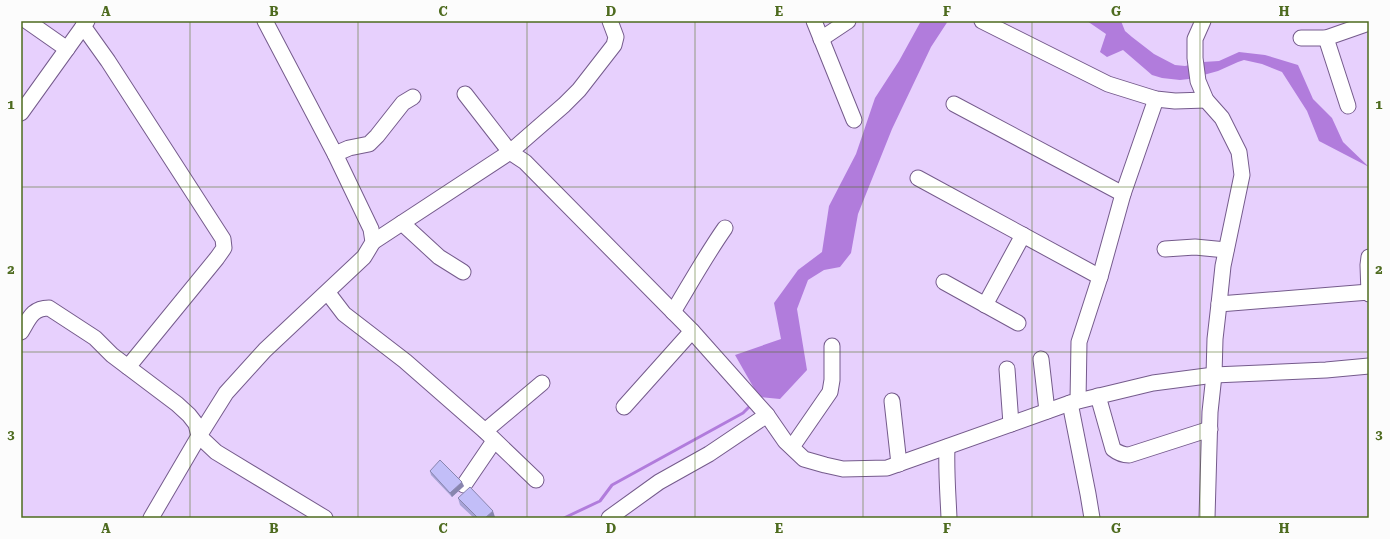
<svg xmlns="http://www.w3.org/2000/svg" width="1390" height="539" font-family="'Roboto Serif',serif">
	<style>
		.water { fill: #b17cdc }
		.lines { fill: none; stroke-linecap: round; stroke-linejoin: round }
		.stream { stroke: #b17cdc; stroke-width: 3 }
		.minor-casing { stroke: #755b8c; stroke-width: 17 }
		.minor { stroke: #fff; stroke-width: 15 }
		.wall { fill: #a7a3d5 }
		.shaded-wall { fill: #8885ae }
		.building { fill: #c2bef8; stroke: #8885ae }
		.grid { fill: none; stroke: #4e6b1f; stroke-width: 1; stroke-opacity: 0.55 }
		.neatline { fill: none; stroke: #4e6b1f; stroke-width: 1.5 }
		.grid-label { font-size: 13px; text-anchor: middle; font-weight: bold; fill: #4e6b1f }
	</style>
	<rect width="100%" height="100%" fill="#e7d0fd"/>
	<!-- water -->
	<g class="water">
		<polygon points="921,21 948,21 931,47 892,129 858,214 851,253 840,267 824,270 808,280 797,309 807,370 780,399 759,397 735,355 781,339 774,303 798,270 822,252 829,206 856,154 875,98 899,61"/>
		<polygon points="1087,21 1121,21 1125,31 1132,37 1154,54 1175,65 1185,66 1203,62 1219,61 1239,52 1265,55 1298,65 1313,99 1332,118 1343,142 1369,167 1319,141 1307,111 1282,72 1262,64 1244,60 1238,62 1218,71 1189,79 1180,80 1162,78 1152,75 1123,50 1107,57 1100,52 1106,34"/>
	</g>
	<g class="lines">
		<!-- stream -->
		<polyline class="stream" points="564,518 600,501 612,485 743,413 750,406"/>
		<!-- minor casing -->
		<g class="minor-casing">
			<g id="minor">
				<polyline points="27,21 67,49"/>
				<polyline points="814,21 854,120"/>
				<polyline points="982,21 1108,84 1156,99 1175,101 1206,100"/>
				<polyline points="1203,21 1195,39 1195,58 1198,81 1206,100 1222,118 1239,152 1242,175 1223,266 1219,304 1215,339 1214,375 1210,412 1207,518"/>
				<polyline points="83,26 108,61 223,239 224,248 217,258 128,367"/>
				<polyline points="1301,38 1326,38 1369,23"/>
				<polyline points="1326,38 1348,106"/>
				<polyline points="821,39 848,21"/>
				<polyline points="465,94 510,152 525,162 692,331 767,415 785,441 804,459 825,465 843,469 887,468 1070,403 1153,383 1214,375 1326,370 1369,366"/>
				<polyline points="954,104 1123,194"/>
				<polyline points="21,113 87,21"/>
				<polyline points="335,154 349,148 369,144 377,136 403,103 413,97"/>
				<polyline points="918,178 1100,277"/>
				<polyline points="402,223 439,257 463,272"/>
				<polyline points="373,242 510,152 564,105 579,90 614,45 616,37 610,21"/>
				<polyline points="1165,249 1195,247 1226,250"/>
				<polyline points="1369,257 1368,265 1369,294"/>
				<polyline points="944,282 1018,323"/>
				<polyline points="328,293 344,314 405,361 485,431 536,480"/>
				<polyline points="1219,304 1369,292"/>
				<polyline points="985,305 1023,235"/>
				<path d="M673 312C690 284 706 255 725 228"/>
				<path d="M21 332C29 319 32 308 49 308L95 338 112 355 177 404 189 415 196 424 199 436 216 452 325 518"/>
				<polyline points="1041,359 1047,411"/>
				<polyline points="1007,369 1011,424"/>
				<path d="M1098 396 1113 449C1118 453 1123 455 1129 455L1210 429"/>
				<polyline points="892,401 899,464"/>
				<polyline points="1078,401 1079,342 1100,277 1123,194 1156,99"/>
				<polyline points="1070,403 1088,494 1092,518"/>
				<polyline points="624,407 692,331"/>
				<polyline points="485,431 542,383"/>
				<polyline points="792,447 830,392 832,380 832,346"/>
				<path d="M947 447C946 471 948 494 949 518"/>
				<polyline points="464,485 494,441"/>
				<polyline points="151,518 199,436 226,393 265,350 364,257 373,242 371,229 335,154 265,21"/>
				<polyline points="609,518 659,482 709,454 767,415"/>
			</g>
		</g>
		<!-- minor -->
		<use href="#minor" class="minor"/>
	</g>
	<!-- wall -->
	<g class="wall">
		<polygon points="430,471 464,486 452,497 431,475"/>
		<polygon points="458,498 495,517 494,518 474,518 460,505"/>
	</g>
	<!-- shaded-wall -->
	<g class="shaded-wall">
		<polygon points="462,482 464,486 452,497 450,493"/>
		<polygon points="493,511 495,517 494,518 485,518"/>
	</g>
	<!-- building -->
	<g class="building">
		<polygon points="440,460 462,482 450,493 430,471"/>
		<polygon points="470,487 493,511 485,518 478,518 458,498"/>
	</g>
	<!-- grid -->
	<path class="grid" d="M190 21V518M358 21V518M527 21V518M695 21V518M863 21V518M1032 21V518M1200 21V518M21 187H1369M21 352H1369"/>
	<!-- border -->
	<rect width="1390" height="539" fill="none" stroke="#fcfcfc" stroke-width="44"/>
	<rect x="22" y="22" width="1346" height="495" class="neatline"/>
	<g class="grid-label">
		<text x="106" y="16">A</text>
		<text x="274" y="16">B</text>
		<text x="443" y="16">C</text>
		<text x="611" y="16">D</text>
		<text x="779" y="16">E</text>
		<text x="947" y="16">F</text>
		<text x="1116" y="16">G</text>
		<text x="1284" y="16">H</text>
		<text x="11" y="109">1</text>
		<text x="1379" y="109">1</text>
		<text x="11" y="274">2</text>
		<text x="1379" y="274">2</text>
		<text x="11" y="439">3</text>
		<text x="1379" y="439">3</text>
		<text x="106" y="533">A</text>
		<text x="274" y="533">B</text>
		<text x="443" y="533">C</text>
		<text x="611" y="533">D</text>
		<text x="779" y="533">E</text>
		<text x="947" y="533">F</text>
		<text x="1116" y="533">G</text>
		<text x="1284" y="533">H</text>
	</g>
</svg>
